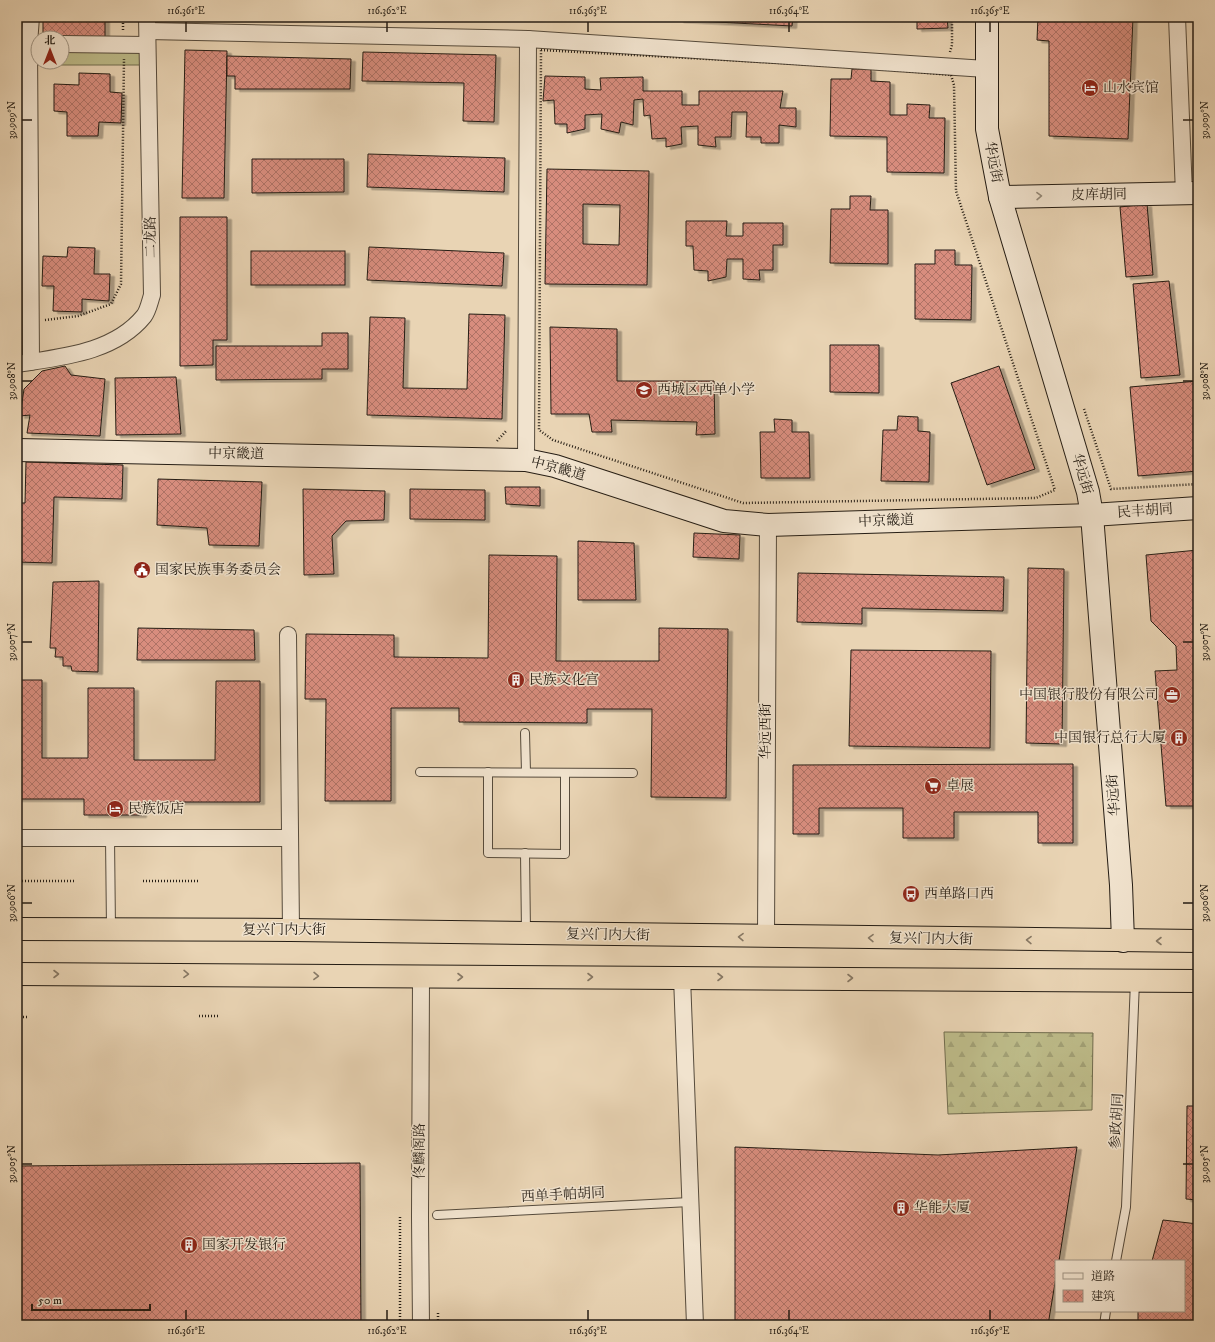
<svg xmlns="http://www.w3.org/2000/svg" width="1215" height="1342" font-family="'IM FELL DW Pica','Noto Serif SC',serif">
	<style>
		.green { fill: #bdbb89; stroke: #716c4e }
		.forest { fill: url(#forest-firs); stroke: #716c4e }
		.building { fill: url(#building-cross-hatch); stroke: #251d14; fill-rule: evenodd; filter: url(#shadow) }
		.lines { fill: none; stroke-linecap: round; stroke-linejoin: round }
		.lane-casing { stroke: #564b3c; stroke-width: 10 }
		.street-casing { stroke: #564b3c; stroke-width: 18 }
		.secondary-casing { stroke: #251d14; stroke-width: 24 }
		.highway-casing { stroke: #251d14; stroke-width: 24 }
		.path { stroke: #251d14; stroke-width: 2.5; stroke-dasharray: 1 2; stroke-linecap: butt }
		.lane { stroke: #f1e3ce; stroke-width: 8 }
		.street { stroke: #f1e3ce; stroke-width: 16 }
		.secondary { stroke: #f1e3ce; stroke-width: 22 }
		.highway { stroke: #e9d4b4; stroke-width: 22 }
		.oneway { stroke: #958a7a }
		.oneway2 { stroke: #877864 }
		.ticks { fill: none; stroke: #251d14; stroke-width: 1.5 }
		.labels { text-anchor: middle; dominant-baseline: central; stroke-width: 3; stroke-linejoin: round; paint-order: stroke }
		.poi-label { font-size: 14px; fill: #251d14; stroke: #f1e3ce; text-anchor: start }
		.street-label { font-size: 14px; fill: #251d14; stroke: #f1e3ce }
		.neatline { fill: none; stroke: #251d14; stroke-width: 1.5 }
		.ticks-label { font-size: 10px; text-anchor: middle; fill: #251d14 }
	</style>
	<defs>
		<pattern id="forest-firs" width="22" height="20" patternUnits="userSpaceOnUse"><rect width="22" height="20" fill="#bdbb89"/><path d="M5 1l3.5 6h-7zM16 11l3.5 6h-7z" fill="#a2a075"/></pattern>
		<pattern id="building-cross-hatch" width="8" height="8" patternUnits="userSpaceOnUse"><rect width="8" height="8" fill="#d88d7e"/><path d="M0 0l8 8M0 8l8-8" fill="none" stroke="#af7366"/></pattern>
		<filter id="shadow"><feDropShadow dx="4.5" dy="2.5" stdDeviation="0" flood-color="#0004"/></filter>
	</defs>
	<rect width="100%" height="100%" fill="#e9d4b4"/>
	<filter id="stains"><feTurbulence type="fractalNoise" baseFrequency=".005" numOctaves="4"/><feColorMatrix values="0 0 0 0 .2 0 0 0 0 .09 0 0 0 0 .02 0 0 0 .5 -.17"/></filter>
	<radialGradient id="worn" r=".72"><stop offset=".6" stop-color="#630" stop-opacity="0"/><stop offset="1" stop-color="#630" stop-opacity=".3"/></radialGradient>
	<!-- green -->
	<polygon class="green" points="34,51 38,51 38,62 62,62 62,51 142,51 142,65 34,65"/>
	<!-- forest -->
	<polygon class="forest" points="944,1032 1093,1033 1092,1110 948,1114"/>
	<!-- building -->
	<g class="building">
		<polygon points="43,17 105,17 105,41 43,38"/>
		<polygon points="679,17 793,17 792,26 679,20"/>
		<polygon points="917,17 947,17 948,28 917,29"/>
		<polygon points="1038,17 1133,17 1128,139 1049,136 1049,41 1037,40"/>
		<polygon points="185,50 227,51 224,198 182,198"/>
		<polygon points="363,52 496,55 494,122 463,121 464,83 362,81"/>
		<polygon points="227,56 351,59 350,89 235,89 235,76 227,76"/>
		<polygon points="852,69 871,69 871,81 890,82 890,115 907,115 907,104 930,105 929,118 945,118 944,173 887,172 887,137 830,136 831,79 851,79"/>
		<polygon points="79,73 110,74 110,92 122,93 121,123 99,122 98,136 67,136 67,112 54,111 54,84 79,85"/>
		<polygon points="545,76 585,77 585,89 601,90 600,78 643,77 643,91 682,91 682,105 699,105 699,91 783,91 780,108 796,108 796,127 779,125 779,143 761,143 761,137 746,137 747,112 732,112 731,137 715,137 716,147 698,145 698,126 681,127 682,144 666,147 666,138 652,139 650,115 644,116 643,99 634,100 633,125 621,122 619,133 601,129 602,114 585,115 585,129 567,133 567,124 555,124 554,100 543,101"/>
		<polygon points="368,154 505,158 504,192 367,187"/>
		<polygon points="252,159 344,159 344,192 252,193"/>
		<path d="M547 169 649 171 647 285 545 284ZM583 204 620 205 619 245 583 244Z"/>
		<polygon points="850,196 871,196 870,210 888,210 888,264 830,263 831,209 850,209"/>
		<polygon points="1147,204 1153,275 1126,277 1120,207"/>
		<polygon points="180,217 227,217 227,340 213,340 213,365 180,366"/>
		<polygon points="686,221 727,221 726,236 743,236 743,223 783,223 783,245 773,245 773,270 759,270 760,280 743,279 743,259 727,259 726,277 708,281 708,271 694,270 693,246 686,246"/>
		<polygon points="68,247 95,248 94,274 110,274 109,301 82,299 82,312 53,311 54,286 42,286 43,256 67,257"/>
		<polygon points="369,247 504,253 502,286 367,280"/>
		<polygon points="935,250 955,250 955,265 972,265 971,320 915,319 915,264 935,264"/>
		<rect x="251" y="251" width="94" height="34"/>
		<polygon points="1169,281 1180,375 1141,378 1133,284"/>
		<polygon points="469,314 505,315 502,419 367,415 370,317 405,318 403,388 467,389"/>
		<polygon points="550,327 617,329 617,381 714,381 715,434 696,435 697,422 611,420 612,432 592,432 589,414 551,414"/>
		<polygon points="322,333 348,333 348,369 322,369 322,379 216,380 216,346 322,346"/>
		<polygon points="830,345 879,345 879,393 830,392"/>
		<polygon points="65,366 71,375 105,379 100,436 27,433 30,415 20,416 24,389 42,371"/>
		<polygon points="999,366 1035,469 987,485 951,383"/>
		<polygon points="176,377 181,434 116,435 115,378"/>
		<polygon points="1198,381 1198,471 1138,476 1130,387"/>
		<polygon points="898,416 918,417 918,431 930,432 929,482 881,481 883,430 897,430"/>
		<polygon points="774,419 792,420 792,432 809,432 810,478 761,478 760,432 775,432"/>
		<polygon points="26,462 123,465 122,499 54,497 52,563 17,562 18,503 25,503"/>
		<polygon points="158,479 262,482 259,546 209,545 207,528 157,525"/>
		<polygon points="505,487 540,487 540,506 506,504"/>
		<polygon points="303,489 385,491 384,520 346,521 332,536 334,574 304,575"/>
		<polygon points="410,489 485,490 485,520 410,519"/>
		<polygon points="694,533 740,535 739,559 693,557"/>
		<polygon points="578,541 634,543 636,600 578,600"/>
		<polygon points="1198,550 1198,806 1166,806 1155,671 1177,670 1176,646 1151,621 1146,555"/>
		<polygon points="489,555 557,556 556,661 659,661 659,628 728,629 726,798 651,797 652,709 587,709 587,723 459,722 459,708 391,708 391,801 325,801 326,699 305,699 306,634 394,635 394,657 488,658"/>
		<polygon points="1028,568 1064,569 1062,744 1026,743"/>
		<polygon points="798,573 1004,577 1003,611 862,608 862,624 797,622"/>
		<polygon points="99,581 98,672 72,671 71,666 63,666 63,657 55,657 56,648 50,648 53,582"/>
		<polygon points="138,628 254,630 255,660 137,660"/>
		<polygon points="851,650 991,651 990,748 849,746"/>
		<polygon points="17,680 42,680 42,758 88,758 88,688 134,688 134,760 215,760 216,681 260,681 260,802 142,802 142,815 84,815 84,799 17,799"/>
		<polygon points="1073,764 1073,843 1038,843 1038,812 954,812 954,838 903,838 903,808 819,808 819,834 793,834 793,765"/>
		<polygon points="1187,1106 1198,1106 1198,1200 1186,1199"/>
		<polygon points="735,1147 938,1155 1077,1147 1059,1261 1056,1261 1056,1277 1048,1325 735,1325"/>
		<polygon points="360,1163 361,1325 17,1325 17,1166"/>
		<polygon points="1163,1220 1198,1224 1198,1325 1138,1325 1138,1311 1184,1311 1184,1261 1152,1261"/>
	</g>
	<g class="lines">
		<!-- lane casing -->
		<g class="lane-casing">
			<g id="lane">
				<polyline points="525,733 526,772"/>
				<polyline points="420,772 633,773"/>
				<polyline points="488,772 488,853 565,854 565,773"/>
				<polyline points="110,838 111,929"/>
				<polyline points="525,853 526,932"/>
				<polyline points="437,1215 690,1202"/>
				<polyline points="1116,1261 1126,1207 1135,981"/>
				<polyline points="1104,1325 1106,1311"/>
			</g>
		</g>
		<!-- street casing -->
		<g class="street-casing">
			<g id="street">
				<polyline points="31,17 29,44 31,362"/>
				<polyline points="1177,17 1184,194"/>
				<polyline points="148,31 528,39 986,69"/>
				<polyline points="62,44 147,45"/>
				<path d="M17 364C61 357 114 353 144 316 148 311 150 301 152 295L147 17"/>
				<polyline points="526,460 528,39"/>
				<polyline points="288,635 291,930"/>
				<polyline points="17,838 289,838"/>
				<polyline points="766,937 768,525"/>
				<polyline points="421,977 420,1217 421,1325"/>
				<polyline points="682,977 695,1325"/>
			</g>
		</g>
		<!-- secondary casing -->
		<g class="secondary-casing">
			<g id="secondary">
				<polyline points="987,17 987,129 1000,197 1088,492 1092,515 1121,885 1123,941"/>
				<polyline points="1000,197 1198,193"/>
				<polyline points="17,450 526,460 555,466 724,521 768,525 1092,515 1198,508"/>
			</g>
		</g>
		<!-- highway casing -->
		<g class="highway-casing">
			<g id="highway">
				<polyline points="17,929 291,930 1198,941"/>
				<polyline points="17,974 1198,981"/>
			</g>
		</g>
		<!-- path -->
		<g class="path">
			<polyline points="123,17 123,30"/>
			<polygon points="541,50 872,68 951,75 954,85 956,191 1055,490 1036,498 743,503 553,440 539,430"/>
			<polyline points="950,52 952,45 952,17"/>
			<polyline points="45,320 78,316 111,304 121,284 124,59"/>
			<polyline points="1084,409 1111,489 1198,484"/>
			<polyline points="497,441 507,430"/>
			<polyline points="19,881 75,881"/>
			<polyline points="143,881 200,881"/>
			<polyline points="199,1016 220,1016"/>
			<polyline points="17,1017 27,1017"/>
			<polyline points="400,1217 400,1325"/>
			<polyline points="438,1313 438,1325"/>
		</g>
		<!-- lane -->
		<use href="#lane" class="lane"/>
		<!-- street -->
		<use href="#street" class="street"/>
		<!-- secondary -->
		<use href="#secondary" class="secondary"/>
		<!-- highway -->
		<use href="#highway" class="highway"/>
	</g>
	<!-- one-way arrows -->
	<defs><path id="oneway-chevron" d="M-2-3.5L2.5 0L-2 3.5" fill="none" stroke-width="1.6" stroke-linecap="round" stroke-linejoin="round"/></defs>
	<use class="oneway" href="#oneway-chevron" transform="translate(1039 196) rotate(-1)"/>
	<g class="oneway2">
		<use href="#oneway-chevron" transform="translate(741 937) rotate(-179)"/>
		<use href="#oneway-chevron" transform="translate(871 938) rotate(-179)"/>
		<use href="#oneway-chevron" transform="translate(1029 940) rotate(-179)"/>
		<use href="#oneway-chevron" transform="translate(1159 941) rotate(180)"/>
		<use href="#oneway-chevron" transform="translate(56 974)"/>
		<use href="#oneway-chevron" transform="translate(186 974) rotate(1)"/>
		<use href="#oneway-chevron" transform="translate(316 976) rotate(1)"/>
		<use href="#oneway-chevron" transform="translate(460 977)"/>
		<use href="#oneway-chevron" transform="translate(590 977)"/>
		<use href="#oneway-chevron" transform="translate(720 977)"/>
		<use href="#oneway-chevron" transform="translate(850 978)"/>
	</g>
	<!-- ticks -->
	<path class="ticks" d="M186 22V32M387 22V32M588 22V32M789 22V32M990 22V32M22 120H32M1183 120H1193M22 381H32M1183 381H1193M22 642H32M1183 642H1193M22 903H32M1183 903H1193M22 1164H32M1183 1164H1193M186 1310V1320M387 1310V1320M588 1310V1320M789 1310V1320M990 1310V1320"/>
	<!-- icons -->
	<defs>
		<g id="hotel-disc" transform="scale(0.9)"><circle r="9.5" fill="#8f2418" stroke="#f1e3ce"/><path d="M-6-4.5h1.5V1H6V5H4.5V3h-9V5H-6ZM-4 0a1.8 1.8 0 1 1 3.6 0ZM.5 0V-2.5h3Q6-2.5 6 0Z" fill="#fff"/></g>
		<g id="school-disc" transform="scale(0.9)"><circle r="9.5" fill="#8f2418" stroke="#f1e3ce"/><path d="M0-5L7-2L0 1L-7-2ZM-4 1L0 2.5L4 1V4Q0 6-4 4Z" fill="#fff"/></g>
		<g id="civic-disc" transform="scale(0.9)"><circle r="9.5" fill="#8f2418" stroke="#f1e3ce"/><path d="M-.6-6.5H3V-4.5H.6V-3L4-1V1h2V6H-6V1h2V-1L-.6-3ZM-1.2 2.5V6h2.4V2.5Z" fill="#fff"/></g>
		<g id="building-disc" transform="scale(0.9)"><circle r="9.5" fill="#8f2418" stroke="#f1e3ce"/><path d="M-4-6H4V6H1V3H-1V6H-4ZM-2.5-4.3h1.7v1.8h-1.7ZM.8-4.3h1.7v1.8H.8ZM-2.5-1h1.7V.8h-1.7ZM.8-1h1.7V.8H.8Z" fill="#fff"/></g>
		<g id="office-disc" transform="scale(0.9)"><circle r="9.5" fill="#8f2418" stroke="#f1e3ce"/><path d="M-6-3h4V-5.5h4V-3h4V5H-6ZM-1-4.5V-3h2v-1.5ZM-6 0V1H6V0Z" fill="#fff"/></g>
		<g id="supermarket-disc" transform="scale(0.9)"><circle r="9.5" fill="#8f2418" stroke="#f1e3ce"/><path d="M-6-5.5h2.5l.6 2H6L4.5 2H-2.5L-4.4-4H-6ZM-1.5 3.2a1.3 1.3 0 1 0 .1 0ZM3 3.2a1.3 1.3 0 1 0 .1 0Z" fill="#fff"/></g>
		<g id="bus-disc" transform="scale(0.9)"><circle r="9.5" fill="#8f2418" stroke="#f1e3ce"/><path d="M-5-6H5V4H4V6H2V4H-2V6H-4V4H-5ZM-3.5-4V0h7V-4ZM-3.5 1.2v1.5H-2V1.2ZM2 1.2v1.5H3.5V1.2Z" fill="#fff"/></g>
	</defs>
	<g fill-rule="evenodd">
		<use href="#hotel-disc" x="1090" y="88"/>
		<use href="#school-disc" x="644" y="390"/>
		<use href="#civic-disc" x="142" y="570"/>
		<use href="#building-disc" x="516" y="680"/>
		<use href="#office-disc" x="1172" y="695"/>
		<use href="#building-disc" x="1179" y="738"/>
		<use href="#supermarket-disc" x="933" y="786"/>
		<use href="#hotel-disc" x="115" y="809"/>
		<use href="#bus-disc" x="911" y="894"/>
		<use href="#building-disc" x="901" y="1208"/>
		<use href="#building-disc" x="189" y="1245"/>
	</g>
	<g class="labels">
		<!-- poi labels -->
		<g class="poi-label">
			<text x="1103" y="88">山水宾馆</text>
			<text x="657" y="390">西城区西单小学</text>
			<text x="155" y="570">国家民族事务委员会</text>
			<text x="529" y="680">民族文化宫</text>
			<text x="1159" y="695" text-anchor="end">中国银行股份有限公司</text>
			<text x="1166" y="738" text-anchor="end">中国银行总行大厦</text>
			<text x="946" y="786">卓展</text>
			<text x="128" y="809">民族饭店</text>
			<text x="924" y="894">西单路口西</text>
			<text x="914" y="1208">华能大厦</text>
			<text x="202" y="1245">国家开发银行</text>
		</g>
		<!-- street labels -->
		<g class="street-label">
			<text transform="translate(993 162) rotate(79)">华远街</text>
			<text transform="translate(1099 195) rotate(-1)">皮库胡同</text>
			<text transform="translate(151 237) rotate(-91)">二龙路</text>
			<text transform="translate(236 454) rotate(1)">中京畿道</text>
			<text transform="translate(558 469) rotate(15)">中京畿道</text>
			<text transform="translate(1082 474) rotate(74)">华远街</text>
			<text transform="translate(1145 511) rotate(-4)">民丰胡同</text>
			<text transform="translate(886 521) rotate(-2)">中京畿道</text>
			<text transform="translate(766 731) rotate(-90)">华远西街</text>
			<text transform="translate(1114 795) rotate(-94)">华远街</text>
			<text x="284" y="930">复兴门内大街</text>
			<text transform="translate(608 935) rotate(1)">复兴门内大街</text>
			<text transform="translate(931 939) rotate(1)">复兴门内大街</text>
			<text transform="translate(1117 1121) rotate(-87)">参政胡同</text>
			<text transform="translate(420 1151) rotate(-90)">佟麟阁路</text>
			<text transform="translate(563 1195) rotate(-3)">西单手帕胡同</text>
		</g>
	</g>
	<!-- margin -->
	<rect width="1215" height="1342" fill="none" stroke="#e9d4b4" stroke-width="44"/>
	<!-- legend -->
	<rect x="1055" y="1260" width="130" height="52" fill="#f1e3ce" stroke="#9f9484"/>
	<rect x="1063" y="1273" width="20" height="6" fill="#f1e3ce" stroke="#9f9484"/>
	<text x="1091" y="1280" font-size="12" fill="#251d14">道路</text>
	<rect x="1063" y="1290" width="20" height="12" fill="url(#building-cross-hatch)" stroke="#9f9484"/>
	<text x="1091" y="1300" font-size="12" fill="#251d14">建筑</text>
	<!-- north arrow -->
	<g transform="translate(50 50)"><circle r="19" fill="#f1e3ce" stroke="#9f9484"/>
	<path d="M0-3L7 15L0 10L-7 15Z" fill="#8f2418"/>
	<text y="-6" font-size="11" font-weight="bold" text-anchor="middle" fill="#251d14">北</text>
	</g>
	<!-- scale -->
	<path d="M32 1304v6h118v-6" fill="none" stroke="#251d14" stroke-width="2"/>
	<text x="38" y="1304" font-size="12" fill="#251d14" stroke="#f1e3ce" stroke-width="3" paint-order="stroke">50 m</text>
	<rect x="22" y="22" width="1171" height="1298" class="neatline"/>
	<g class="ticks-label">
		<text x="186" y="14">116.361°E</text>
		<text x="387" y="14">116.362°E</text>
		<text x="588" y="14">116.363°E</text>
		<text x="789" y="14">116.364°E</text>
		<text x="990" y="14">116.365°E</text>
		<text transform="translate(11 120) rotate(-90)" y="4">39.909°N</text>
		<text transform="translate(1204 120) rotate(-90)" y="4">39.909°N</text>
		<text transform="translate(11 381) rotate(-90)" y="4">39.908°N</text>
		<text transform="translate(1204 381) rotate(-90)" y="4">39.908°N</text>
		<text transform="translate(11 642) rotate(-90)" y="4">39.907°N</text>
		<text transform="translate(1204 642) rotate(-90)" y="4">39.907°N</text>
		<text transform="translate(11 903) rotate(-90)" y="4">39.906°N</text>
		<text transform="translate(1204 903) rotate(-90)" y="4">39.906°N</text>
		<text transform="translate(11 1164) rotate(-90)" y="4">39.905°N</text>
		<text transform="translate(1204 1164) rotate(-90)" y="4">39.905°N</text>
		<text x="186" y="1334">116.361°E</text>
		<text x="387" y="1334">116.362°E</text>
		<text x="588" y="1334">116.363°E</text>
		<text x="789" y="1334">116.364°E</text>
		<text x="990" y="1334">116.365°E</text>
	</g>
	<rect width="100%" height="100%" filter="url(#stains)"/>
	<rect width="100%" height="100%" fill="url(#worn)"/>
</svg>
